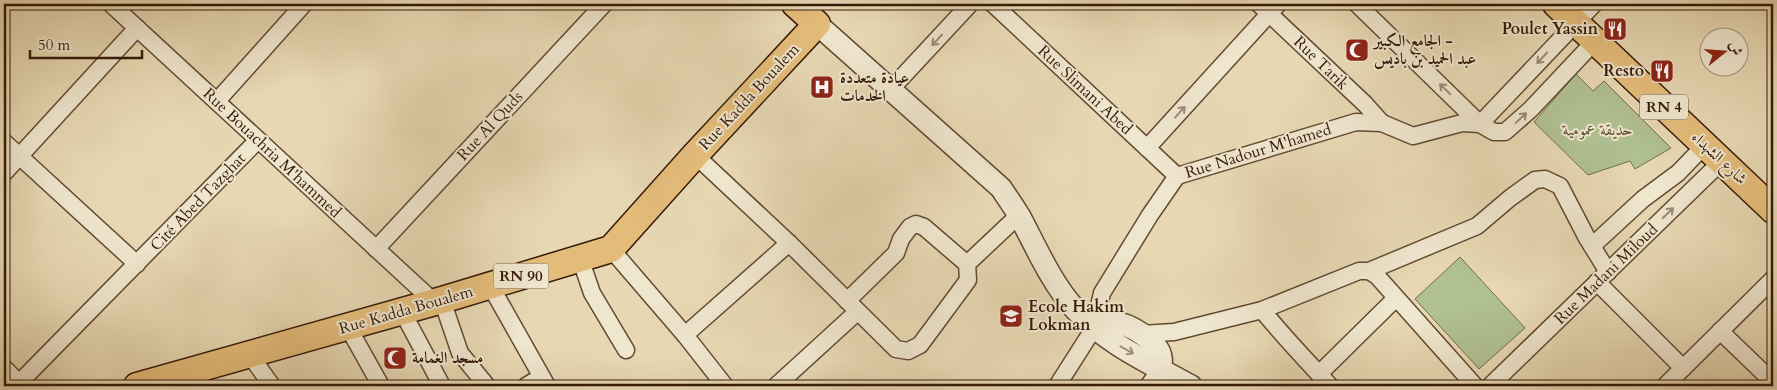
<svg xmlns="http://www.w3.org/2000/svg" width="1777" height="390" font-family="Cardo,Amiri,serif">
	<style>
		.green { fill: #b0c091; stroke: #736d4d }
		.lines { fill: none; stroke-linecap: round; stroke-linejoin: round }
		.minor-casing { stroke: #624a34; stroke-width: 19 }
		.tertiary-casing { stroke: #624a34; stroke-width: 24 }
		.primary-casing { stroke: #361a09; stroke-width: 29 }
		.minor { stroke: #efe6ce; stroke-width: 16 }
		.tertiary { stroke: #efe6ce; stroke-width: 21 }
		.primary { stroke: #e4bc7a; stroke-width: 26 }
		.oneway { stroke: #9c8a75 }
		.labels { text-anchor: middle; dominant-baseline: central; stroke-width: 4; stroke-linejoin: round; paint-order: stroke }
		.shield { fill: #efe6ce; stroke: #6e5744; stroke-width: 1 }
		.shield-label { font-size: 15px; font-weight: bold; fill: #361a09 }
		.poi-label { font-size: 16px; font-weight: bold; fill: #361a09; stroke: #efe6ce; text-anchor: start }
		.street-label { font-size: 16px; fill: #361a09; stroke: #efe6ce }
		.park-label { font-size: 16px; font-style: italic; fill: #5b4c32; stroke: #efe6ce }
	</style>
	<rect width="100%" height="100%" fill="#e7d8b3"/>
	<filter id="stains"><feTurbulence type="fractalNoise" baseFrequency=".004" numOctaves="4"/><feColorMatrix values="0 0 0 0 .2 0 0 0 0 .09 0 0 0 0 .02 0 0 0 .5 -.17"/></filter>
	<radialGradient id="worn" r=".72"><stop offset=".6" stop-color="#630" stop-opacity="0"/><stop offset="1" stop-color="#630" stop-opacity=".3"/></radialGradient>
	<!-- green -->
	<g class="green">
		<polygon points="1576,74 1593,91 1604,81 1671,148 1635,169 1630,161 1588,175 1534,122"/>
		<polygon points="1460,257 1525,328 1479,369 1415,299"/>
	</g>
	<g class="lines">
		<!-- minor casing -->
		<g class="minor-casing">
			<g id="minor">
				<polyline points="111,4 434,302"/>
				<polyline points="993,4 1177,176"/>
				<polyline points="1259,4 1365,104 1382,123"/>
				<polyline points="1357,4 1480,124"/>
				<polyline points="891,89 970,4"/>
				<polyline points="217,101 304,4"/>
				<polyline points="1480,124 1594,4"/>
				<polyline points="4,142 137,264"/>
				<polyline points="1147,148 1278,4"/>
				<polyline points="695,155 789,243 896,349 908,351 920,345 968,280 967,264 924,227 916,224 910,227 901,239 896,253 847,301"/>
				<polyline points="4,173 137,28"/>
				<polyline points="1592,246 1643,199 1678,173 1705,145"/>
				<polyline points="376,249 604,4"/>
				<polyline points="611,249 685,335 725,386"/>
				<polyline points="580,258 592,293 626,350"/>
				<polyline points="967,264 1019,215"/>
				<polyline points="1369,271 1377,276 1475,386"/>
				<polyline points="1597,282 1683,368"/>
				<polyline points="490,285 547,386"/>
				<polyline points="442,300 460,353 487,386"/>
				<path d="M1262 310C1283 336 1307 361 1330 386"/>
				<polyline points="402,311 442,386"/>
				<polyline points="348,327 381,386"/>
				<polyline points="1720,331 1773,382"/>
				<polyline points="1142,334 1174,332 1262,310 1359,271 1369,271 1477,226 1510,198 1535,180 1545,179 1560,186 1587,238 1608,272"/>
				<polyline points="685,335 789,243"/>
				<polyline points="250,355 272,386"/>
				<polyline points="4,368 22,386"/>
				<polyline points="1319,374 1396,298"/>
				<polyline points="19,383 258,140"/>
				<polyline points="526,386 541,377"/>
				<polyline points="776,386 857,312"/>
				<polyline points="1057,386 1094,328 1102,293 1150,215 1177,176 1356,122 1382,123 1413,136 1462,123 1480,124 1494,132 1505,132 1531,109 1595,41"/>
				<polyline points="1148,386 1161,369"/>
				<polyline points="1490,386 1722,161"/>
				<polyline points="1665,386 1773,279"/>
			</g>
		</g>
		<!-- tertiary casing -->
		<g class="tertiary-casing">
			<g id="tertiary">
				<path d="M817 24 1001 188C1007 197 1014 207 1020 217 1036 247 1051 282 1074 308 1106 344 1150 363 1191 386"/>
				<path d="M1094 328C1100 327 1108 323 1114 323 1128 322 1159 342 1161 357 1162 360 1161 365 1161 369"/>
			</g>
		</g>
		<!-- primary casing -->
		<g class="primary-casing">
			<g id="primary">
				<polyline points="1556,4 1773,210"/>
				<polyline points="137,386 442,300 611,249 695,155 817,24 795,4"/>
			</g>
		</g>
		<!-- minor -->
		<use href="#minor" class="minor"/>
		<!-- tertiary -->
		<use href="#tertiary" class="tertiary"/>
		<!-- primary -->
		<use href="#primary" class="primary"/>
	</g>
	<!-- one-way arrows -->
	<defs><path id="oneway-shaft" d="M-6 0H5M1.5-3L5.5 0L1.5 3" fill="none" stroke-width="1.6" stroke-linecap="round" stroke-linejoin="round" transform="scale(1.25)"/></defs>
	<g class="oneway">
		<use href="#oneway-shaft" transform="translate(937 40) rotate(133)"/>
		<use href="#oneway-shaft" transform="translate(1542 58) rotate(133)"/>
		<use href="#oneway-shaft" transform="translate(1445 89) rotate(-136)"/>
		<use href="#oneway-shaft" transform="translate(1180 112) rotate(-48)"/>
		<use href="#oneway-shaft" transform="translate(1521 118) rotate(-43)"/>
		<use href="#oneway-shaft" transform="translate(1668 213) rotate(-44)"/>
		<use href="#oneway-shaft" transform="translate(1127 350) rotate(29)"/>
	</g>
	<!-- icons -->
	<defs>
		<g id="restaurant-square" transform="scale(1.25)"><rect x="-9" y="-9" width="18" height="18" rx="4" fill="#8f2418" stroke="#efe6ce"/><path d="M-5-6h1v4h1v-4h1v4h1v-4h1v5L-1.5 .5V6h-2V.5L-5-1ZM5-6V6H3V1.5H1.5Q1.5-4 5-6Z" fill="#fff"/></g>
		<g id="mosque-square" transform="scale(1.25)"><rect x="-9" y="-9" width="18" height="18" rx="4" fill="#8f2418" stroke="#efe6ce"/><path d="M3.5-4.9A6 6 0 1 0 3.5 4.9A5 5 0 1 1 3.5-4.9Z" fill="#fff"/></g>
		<g id="hospital-square" transform="scale(1.25)"><rect x="-9" y="-9" width="18" height="18" rx="4" fill="#8f2418" stroke="#efe6ce"/><path d="M-5-5h3v3.5h4V-5h3V5h-3V1.5h-4V5h-3Z" fill="#fff"/></g>
		<g id="school-square" transform="scale(1.25)"><rect x="-9" y="-9" width="18" height="18" rx="4" fill="#8f2418" stroke="#efe6ce"/><path d="M0-5L7-2L0 1L-7-2ZM-4 1L0 2.5L4 1V4Q0 6-4 4Z" fill="#fff"/></g>
	</defs>
	<g fill-rule="evenodd">
		<use href="#restaurant-square" x="1615" y="29"/>
		<use href="#mosque-square" x="1357" y="50"/>
		<use href="#restaurant-square" x="1662" y="71"/>
		<use href="#hospital-square" x="822" y="87"/>
		<use href="#school-square" x="1011" y="316"/>
		<use href="#mosque-square" x="395" y="358"/>
	</g>
	<g class="labels">
		<!-- shield labels -->
		<g class="shield">
			<rect x="1640" y="94.5" width="48" height="25" rx="4"/>
			<rect x="493.5" y="263.5" width="55" height="25" rx="4"/>
		</g>
		<g class="shield-label">
			<text x="1664" y="107">RN 4</text>
			<text x="521" y="276">RN 90</text>
		</g>
		<!-- poi labels -->
		<g class="poi-label">
			<text x="1598" y="29" text-anchor="end">Poulet Yassin</text>
			<text x="1374" y="41">الجامع الكبير -<tspan x="1374" dy="18">عبد الحميد بن باديس</tspan></text>
			<text x="1644" y="71" text-anchor="end">Resto</text>
			<text x="840" y="78">عيادة متعددة<tspan x="840" dy="18">الخدمات</tspan></text>
			<text x="1028" y="307">Ecole Hakim<tspan x="1028" dy="18">Lokman</tspan></text>
			<text x="412" y="358">مسجد الغمامة</text>
		</g>
		<!-- street labels -->
		<g class="street-label">
			<text transform="translate(1321 63) rotate(44)">Rue Tarik</text>
			<text transform="translate(1085 90) rotate(43)">Rue Slimani Abed</text>
			<text transform="translate(749 97) rotate(-47)">Rue Kadda Boualem</text>
			<text transform="translate(490 126) rotate(-47)">Rue Al Quds</text>
			<text transform="translate(1258 151) rotate(-17)">Rue Nadour M'hamed</text>
			<text transform="translate(272 153) rotate(43)">Rue Bouachria M'hammed</text>
			<text transform="translate(1719 158) rotate(43)">شارع الشهداء</text>
			<text transform="translate(198 202) rotate(-46)">Cité Abed Tazghat</text>
			<text transform="translate(1606 274) rotate(-44)">Rue Madani Miloud</text>
			<text transform="translate(406 310) rotate(-16)">Rue Kadda Boualem</text>
		</g>
		<!-- park labels -->
		<g class="park-label">
			<text x="1598" y="130">حديقة عمومية</text>
		</g>
	</g>
	<!-- margin -->
	<rect width="1777" height="390" fill="none" stroke="#e7d8b3" stroke-width="20"/>
	<rect x="5" y="5" width="1767" height="380" fill="none" stroke="#361a09" stroke-width="2.5"/>
	<rect x="10" y="10" width="1757" height="370" fill="none" stroke="#361a09"/>
	<!-- north arrow -->
	<g transform="translate(1724 52) rotate(73)"><circle r="24" fill="#efe6ce" stroke="#a5947f"/>
	<path d="M0-4L9 19L0 12L-9 19Z" fill="#8f2418"/>
	<text y="-8" font-size="14" font-weight="bold" text-anchor="middle" fill="#361a09">ش</text>
	</g>
	<!-- scale -->
	<path d="M30 50v8h112v-8" fill="none" stroke="#361a09" stroke-width="2.5"/>
	<text x="38" y="50" font-size="15" fill="#361a09" stroke="#efe6ce" stroke-width="4" paint-order="stroke">50 m</text>
	<rect width="100%" height="100%" filter="url(#stains)"/>
	<rect width="100%" height="100%" fill="url(#worn)"/>
</svg>
